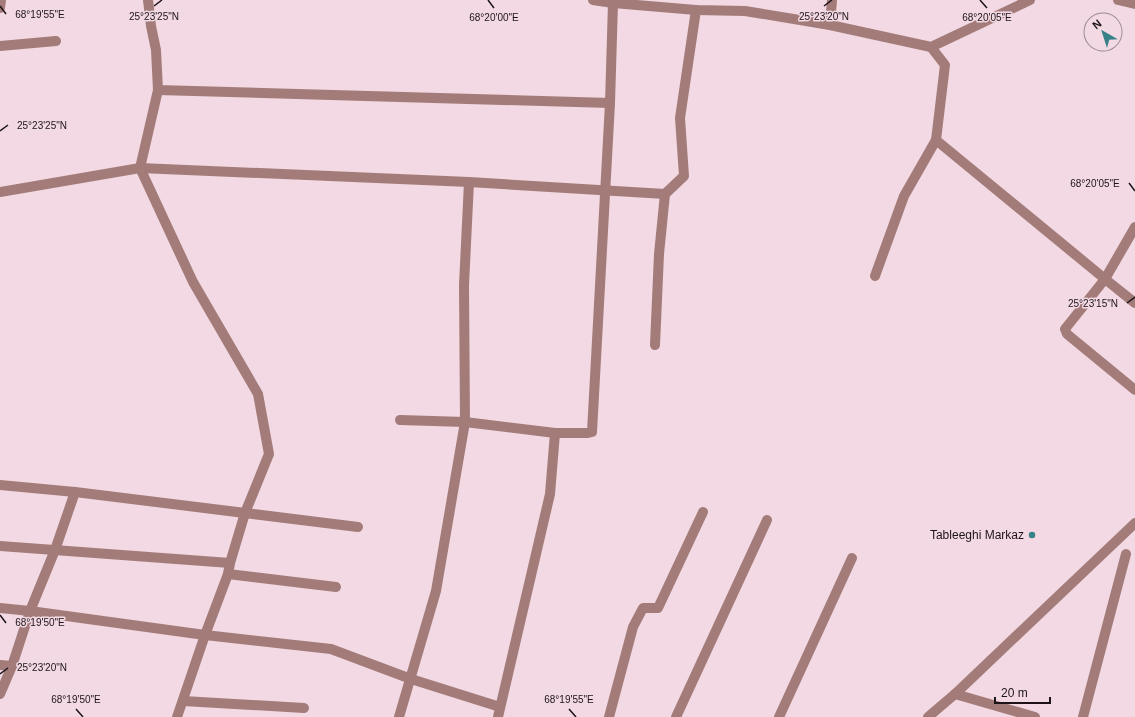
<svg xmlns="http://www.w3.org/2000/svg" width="1135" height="717" font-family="Arial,sans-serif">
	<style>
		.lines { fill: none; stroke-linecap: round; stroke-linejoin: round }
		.minor { stroke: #a37c7a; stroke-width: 10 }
		.ticks { fill: none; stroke: #1d1418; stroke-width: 1.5 }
		.poi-dot { fill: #398189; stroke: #f2d9e3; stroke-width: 1.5 }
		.labels { text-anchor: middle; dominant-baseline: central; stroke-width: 3; stroke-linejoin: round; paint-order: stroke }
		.poi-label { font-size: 12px; fill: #1d1418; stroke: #f2d9e3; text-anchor: end }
		.ticks-label { font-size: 10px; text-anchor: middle; fill: #1d1418; stroke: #f2d9e3; stroke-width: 3; stroke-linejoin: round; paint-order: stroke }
	</style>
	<rect width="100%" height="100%" fill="#f2d9e3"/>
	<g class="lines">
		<!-- minor -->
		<g class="minor">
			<polyline points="148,0 151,26 156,50 158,90 610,103"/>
			<polyline points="593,0 613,3 696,10 745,11 830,25 931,47 1030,0"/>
			<polyline points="1118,0 1135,4"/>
			<polyline points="0,8 1,0"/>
			<polyline points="830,25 832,0"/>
			<polyline points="0,46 56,41"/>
			<polyline points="158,90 140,168 193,282 258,394 269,454 245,513 230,563 228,574 205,635 177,717"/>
			<polyline points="936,140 1105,279 1135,303"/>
			<polyline points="0,192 140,168 469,182 665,194 684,176 680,118 696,10"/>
			<polyline points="1135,227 1105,279 1065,329 1067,334 1135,390"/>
			<polyline points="875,276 904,196 936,140 945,65 931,47"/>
			<polyline points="655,345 659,254 665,194"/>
			<polyline points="400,420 465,422 555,433 588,433 592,432 610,103 613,3"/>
			<polyline points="0,485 75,492 358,527"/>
			<polyline points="0,546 230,563"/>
			<polyline points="228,574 336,587"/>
			<polyline points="0,608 30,611 205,635 331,649 411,679 500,707"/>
			<polyline points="0,665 12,666"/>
			<polyline points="0,694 12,666 30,611 55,550 75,492"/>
			<polyline points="955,694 1035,717"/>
			<polyline points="183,701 304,708"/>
			<polyline points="399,717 436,591 465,422 464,285 469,182"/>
			<polyline points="498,717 550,494 555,433"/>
			<polyline points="609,717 633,627 643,608 658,608 703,512"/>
			<polyline points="676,717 767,520"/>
			<polyline points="779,717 852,558"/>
			<polyline points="928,717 955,694 1135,523"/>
			<polyline points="1083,717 1126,554"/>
		</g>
	</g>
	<!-- ticks -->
	<path class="ticks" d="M488 0 494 8M980 0 987 8M0 6 6 14M154 6 162 0M824 6 832 0M0 131 8 125M1129 183 1135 191M1127 303 1135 297M0 615 6 623M0 674 8 668M76 709 83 717M569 709 576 717"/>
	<!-- markers -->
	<circle class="poi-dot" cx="1032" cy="535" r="4"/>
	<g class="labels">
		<!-- poi labels -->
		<g class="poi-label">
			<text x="1024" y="535">Tableeghi Markaz</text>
		</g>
	</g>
	<g class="ticks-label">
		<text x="40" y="18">68°19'55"E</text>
		<text x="154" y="20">25°23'25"N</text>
		<text x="824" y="20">25°23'20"N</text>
		<text x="987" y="21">68°20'05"E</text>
		<text x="494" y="21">68°20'00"E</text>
		<text x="42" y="129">25°23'25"N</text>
		<text x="1095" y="187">68°20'05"E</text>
		<text x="1093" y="307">25°23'15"N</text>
		<text x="40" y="626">68°19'50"E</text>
		<text x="42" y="671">25°23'20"N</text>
		<text x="76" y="703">68°19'50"E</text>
		<text x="569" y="703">68°19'55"E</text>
	</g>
	<!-- north arrow -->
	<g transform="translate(1103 32) rotate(321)"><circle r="19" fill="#f2d9e3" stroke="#9d8a92"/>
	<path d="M0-3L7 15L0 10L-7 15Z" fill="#398189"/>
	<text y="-6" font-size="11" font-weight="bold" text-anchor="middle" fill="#1d1418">N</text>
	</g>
	<!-- scale -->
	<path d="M995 697v6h55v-6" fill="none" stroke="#1d1418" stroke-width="2"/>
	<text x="1001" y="697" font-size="12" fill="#1d1418" stroke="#f2d9e3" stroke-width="3" paint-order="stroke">20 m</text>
</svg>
